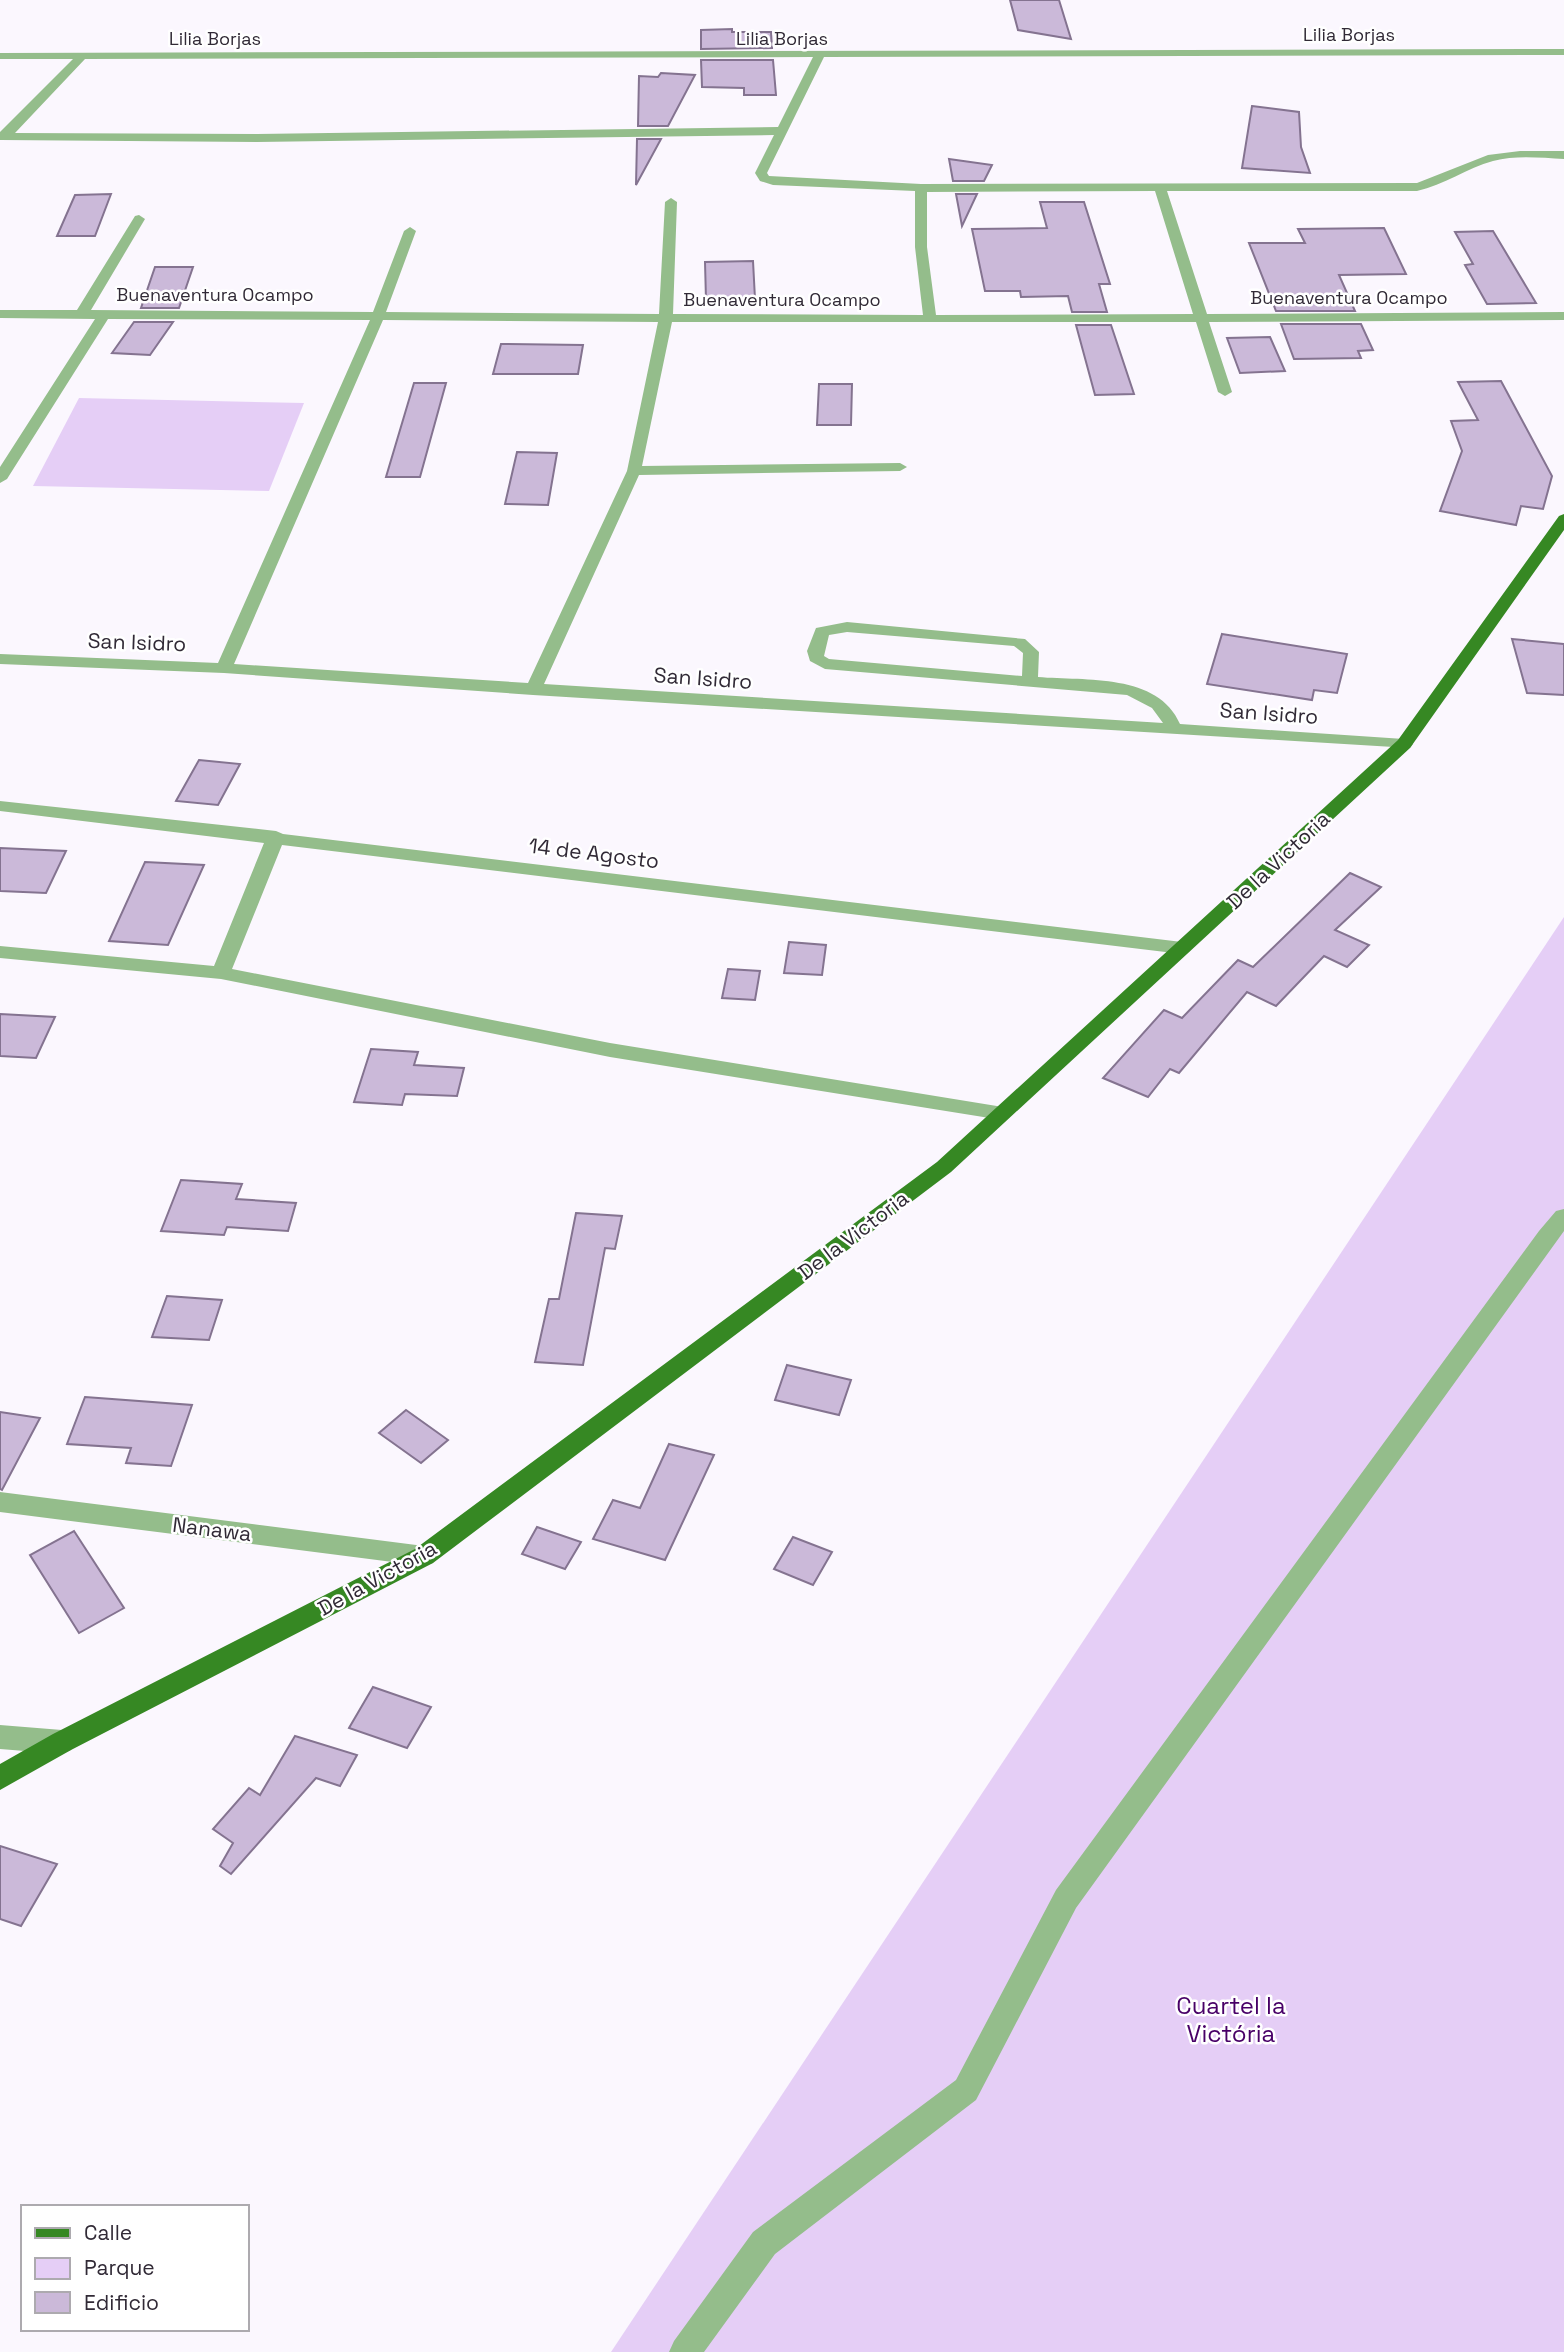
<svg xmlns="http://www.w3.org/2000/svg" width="1564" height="2352" font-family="'Space Grotesk',sans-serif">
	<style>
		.green { fill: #e5cef6 }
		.building { fill: #cbb9d9; stroke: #847390; stroke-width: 2 }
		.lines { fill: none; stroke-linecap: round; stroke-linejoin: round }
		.minor { fill: #94bd8b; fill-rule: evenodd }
		.major { fill: #368823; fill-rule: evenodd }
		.labels { text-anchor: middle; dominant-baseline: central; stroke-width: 5; stroke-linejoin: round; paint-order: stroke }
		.far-street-label { font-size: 18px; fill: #312a36; stroke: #fff }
		.street-label { font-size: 21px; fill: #312a36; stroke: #fff }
		.near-park-label { font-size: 24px; fill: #480067; stroke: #fff }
	</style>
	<rect width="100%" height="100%" fill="#fbf7fe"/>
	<!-- green -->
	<g class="green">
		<polygon points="79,398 304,403 269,491 33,486"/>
		<polygon points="1564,917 1564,2352 611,2352"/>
	</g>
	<!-- building -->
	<g class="building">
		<polygon points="1010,0 1059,0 1071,39 1018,30"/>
		<polygon points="732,29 732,32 771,32 772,48 701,49 701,30"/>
		<polygon points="701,60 773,60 776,95 744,95 744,88 702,87"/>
		<polygon points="661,73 695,75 668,126 638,126 639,76 658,77"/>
		<polygon points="1252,106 1299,112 1301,147 1310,173 1242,168"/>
		<polygon points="637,139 661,139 636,185"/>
		<polygon points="949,159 992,165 984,181 953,181"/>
		<polygon points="111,194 95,236 57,236 75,195"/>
		<polygon points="956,194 977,194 962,226"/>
		<polygon points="1040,202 1084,202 1110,284 1099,284 1107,312 1072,312 1068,296 1021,297 1020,291 985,291 972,229 1047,228"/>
		<polygon points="1384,228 1406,274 1339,275 1355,311 1276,311 1249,243 1305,243 1298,229"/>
		<polygon points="1493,231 1536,303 1487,304 1465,265 1473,264 1455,232"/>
		<polygon points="753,261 755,299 706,300 705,262"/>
		<polygon points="155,267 193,267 179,308 141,308"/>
		<polygon points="134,322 173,322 150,355 112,353"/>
		<polygon points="1281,324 1361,324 1373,350 1358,351 1361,358 1294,359"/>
		<polygon points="1076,325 1111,325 1134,394 1095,395"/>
		<polygon points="1270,337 1285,371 1240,373 1227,338"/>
		<polygon points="501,344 583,345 578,374 493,374"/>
		<polygon points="1501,381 1552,476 1543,509 1521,506 1516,525 1440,511 1462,451 1451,421 1478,420 1458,382"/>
		<polygon points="414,383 446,383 420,477 386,477"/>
		<polygon points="819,384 852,384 851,425 817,425"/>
		<polygon points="517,452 557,453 548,505 505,504"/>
		<polygon points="1222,634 1347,654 1337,693 1314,690 1312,700 1207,684"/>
		<polygon points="1512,639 1564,644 1564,695 1527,693"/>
		<polygon points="199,760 240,764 218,805 176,801"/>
		<polygon points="0,848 66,851 46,893 0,891"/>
		<polygon points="145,862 204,865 168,945 109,941"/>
		<polygon points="1350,873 1381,887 1335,930 1369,945 1347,967 1324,956 1276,1006 1247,992 1179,1073 1170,1069 1148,1097 1103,1078 1164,1010 1182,1018 1238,960 1253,967"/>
		<polygon points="789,942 826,945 822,975 784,973"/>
		<polygon points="728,969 760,971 755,1000 722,998"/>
		<polygon points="0,1014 55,1017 36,1058 0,1056"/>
		<polygon points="371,1049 418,1052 414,1065 464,1068 457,1096 405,1094 402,1105 354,1102"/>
		<polygon points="181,1180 242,1184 236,1199 296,1203 288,1231 227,1227 224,1235 161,1231"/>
		<polygon points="576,1213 622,1216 615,1249 605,1248 583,1365 535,1362 549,1299 559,1299"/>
		<polygon points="167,1296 222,1300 209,1340 152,1337"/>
		<polygon points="787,1365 851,1380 839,1415 775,1400"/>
		<polygon points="85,1397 192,1405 171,1466 126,1463 131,1448 67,1444"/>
		<polygon points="406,1410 448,1440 421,1463 379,1433"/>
		<polygon points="0,1412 40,1418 2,1490 0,1489"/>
		<polygon points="669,1444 714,1455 665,1560 593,1539 613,1500 640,1508"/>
		<polygon points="537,1527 581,1542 565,1569 522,1554"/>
		<polygon points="74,1531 124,1608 79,1633 30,1555"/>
		<polygon points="793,1537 832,1552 813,1585 774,1569"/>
		<polygon points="373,1687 431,1707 407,1748 349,1728"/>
		<polygon points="295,1736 357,1755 340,1786 316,1778 231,1874 220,1866 233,1843 213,1829 249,1788 260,1795"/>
		<polygon points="0,1846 57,1864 21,1926 0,1919"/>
	</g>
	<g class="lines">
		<!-- minor -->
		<g class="minor">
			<path d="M1564 49V55L824 57 767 173 769 176 921 184 1417 183 1488 155 1520 151H1564V159C1541 158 1516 155 1493 161 1467 168 1444 185 1417 191H1167L1207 314 1564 312V320L1209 322 1232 392 1225 396 1218 392 1196 322H672L642 466 900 463 907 467 900 471 639 475 544 684 1163 723 1152 708 1127 695 825 669 810 661 807 651 816 628 847 622 1025 639 1039 652 1038 677C1086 681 1158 673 1180 724L1404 739 1410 740 1413 744 1410 748 533 695 224 673 0 664V654L218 663 370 320 108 319 7 479 0 483V467L95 319 0 318V310H77L135 216 139 215 145 219 91 310 373 312 404 231 410 227 416 231 386 312 659 314 665 202 671 198 677 202 673 314 923 315 915 247V191L773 185 760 181 755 173 774 135 257 142 0 140V132L73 59H0V53ZM813 57 778 127 257 134 15 133 85 59ZM1155 191 1193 314 936 315 927 247V192ZM383 320 658 322 627 471 528 683 234 664ZM847 632 1014 646 1023 653 1022 676 829 659 824 656 829 635Z"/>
			<polygon points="0,801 276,831 283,834 1182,942 1189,944 1191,948 1189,952 1182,954 282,845 232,969 610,1043 1009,1108 1012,1113 1009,1118 1002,1120 610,1057 221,979 0,958 0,946 214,966 264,843 0,811"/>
			<polygon points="1564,1209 1564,1231 1076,1908 976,2100 775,2254 704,2352 669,2352 674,2341 753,2232 956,2080 1056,1890 1539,1231 1556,1211"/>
			<polygon points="0,1492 424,1546 433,1549 436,1556 433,1563 424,1566 0,1512"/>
			<polygon points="0,1725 62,1730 71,1734 75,1742 71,1750 62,1754 0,1749"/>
		</g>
		<!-- major -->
		<polygon class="major" points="1564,514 1564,530 1410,748 951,1172 433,1563 71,1750 0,1790 0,1764 53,1734 415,1549 937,1162 1398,740 1559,516"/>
	</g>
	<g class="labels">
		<!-- far-street labels -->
		<g class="far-street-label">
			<text x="1349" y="34">Lilia Borjas</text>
			<text x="215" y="38">Lilia Borjas</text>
			<text x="782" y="38">Lilia Borjas</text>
			<text x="215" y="294">Buenaventura Ocampo</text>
			<text x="1349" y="297">Buenaventura Ocampo</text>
			<text x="782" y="299">Buenaventura Ocampo</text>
		</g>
		<!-- street labels -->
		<g class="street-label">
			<text transform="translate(137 642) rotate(2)">San Isidro</text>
			<text transform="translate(703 678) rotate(4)">San Isidro</text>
			<text transform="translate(1269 713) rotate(4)">San Isidro</text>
			<text transform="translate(594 853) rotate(7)">14 de Agosto</text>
			<text transform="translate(1278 860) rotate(-43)">De la Victoria</text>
			<text transform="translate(853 1235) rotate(-37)">De la Victoria</text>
			<text transform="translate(212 1529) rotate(7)">Nanawa</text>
			<text transform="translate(377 1578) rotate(-29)">De la Victoria</text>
		</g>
		<!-- near-park labels -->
		<g class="near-park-label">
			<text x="1231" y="2005">Cuartel la<tspan x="1231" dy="28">Victória</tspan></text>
		</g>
	</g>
	<!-- legend -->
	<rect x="21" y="2205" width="228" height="126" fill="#ffffff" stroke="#adaaaf" stroke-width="2"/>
	<rect x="35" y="2228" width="35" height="10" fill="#368823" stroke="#adaaaf" stroke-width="2"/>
	<text x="84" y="2240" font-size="21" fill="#312a36">Calle</text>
	<rect x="35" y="2258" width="35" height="21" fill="#e5cef6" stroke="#adaaaf" stroke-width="2"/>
	<text x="84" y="2275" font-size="21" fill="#312a36">Parque</text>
	<rect x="35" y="2292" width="35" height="21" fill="#cbb9d9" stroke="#adaaaf" stroke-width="2"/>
	<text x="84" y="2310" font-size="21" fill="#312a36">Edificio</text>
</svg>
